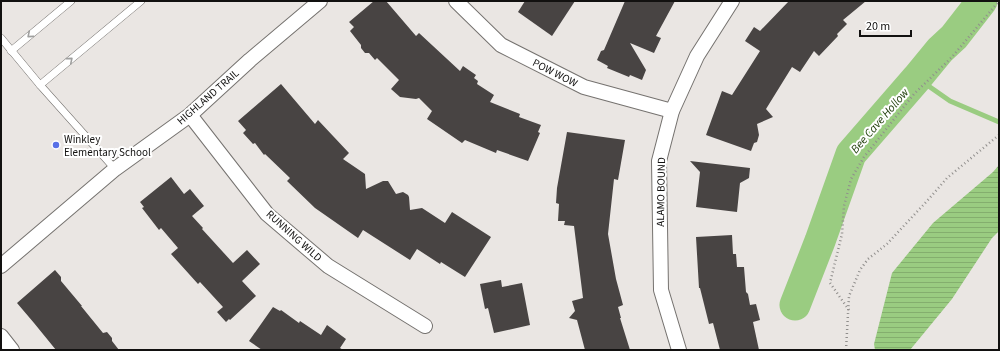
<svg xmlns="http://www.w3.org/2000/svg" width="1000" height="351" font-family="'Source Sans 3',sans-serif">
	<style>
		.water { fill: url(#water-rules) }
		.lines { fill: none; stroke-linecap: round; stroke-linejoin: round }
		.stream { stroke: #9acc81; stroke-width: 5 }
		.river { stroke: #9acc81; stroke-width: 31 }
		.building { fill: #484443 }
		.service-casing { stroke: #75726f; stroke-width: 8 }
		.minor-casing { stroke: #75726f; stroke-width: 16 }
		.path { stroke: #908e8c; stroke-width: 2.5; stroke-dasharray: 1 3; stroke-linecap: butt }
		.service { stroke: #fff; stroke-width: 7 }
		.minor { stroke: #fff; stroke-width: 14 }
		.oneway { stroke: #a0a09f }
		.poi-dot { fill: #5870e7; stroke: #fff; stroke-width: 1.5 }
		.labels { text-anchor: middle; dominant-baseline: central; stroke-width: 4; stroke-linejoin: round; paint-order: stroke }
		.street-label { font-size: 11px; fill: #121110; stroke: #fff }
		.poi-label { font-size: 11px; fill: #121110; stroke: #fff; text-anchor: start }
		.water-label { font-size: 12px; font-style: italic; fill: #23420e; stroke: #fff }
	</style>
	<defs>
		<pattern id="water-rules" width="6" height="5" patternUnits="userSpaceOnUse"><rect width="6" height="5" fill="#9acc81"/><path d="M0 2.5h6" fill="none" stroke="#84ae6e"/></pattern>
	</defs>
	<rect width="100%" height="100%" fill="#eae6e3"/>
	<!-- water -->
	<polygon class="water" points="999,165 999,231 992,238 952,299 910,350 875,350 874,344 892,273 933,223 993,172"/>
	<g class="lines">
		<!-- stream -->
		<polyline class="stream" points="917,78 950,101 999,122"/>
		<!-- river -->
		<polyline class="river" points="795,305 820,241 851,154 917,78 940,50 954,37 982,1"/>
	</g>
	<!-- building -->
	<g class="building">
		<polygon points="374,1 386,1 416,36 419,33 460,71 463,66 476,75 474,78 478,81 477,84 494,95 490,102 520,114 519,117 541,125 538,132 540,133 528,161 497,150 496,153 465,140 462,143 427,119 432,111 419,98 416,99 400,97 391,89 399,80 377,58 375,60 369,53 365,53 361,48 361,45 350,31 354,27 349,22"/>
		<polygon points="525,1 575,1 552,36 518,12"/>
		<polygon points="625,1 675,1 656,36 661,38 654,53 630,43 646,70 642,80 630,75 629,77 607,68 608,66 597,60 601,51 604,50"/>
		<polygon points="789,1 866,1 843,20 847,24 837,34 838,36 819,56 814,51 800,72 792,67 766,109 773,117 757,124 759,135 757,142 754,143 751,151 706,135 722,91 732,95 760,51 745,41 754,27 760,31"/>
		<polygon points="281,84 315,124 318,120 349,153 343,159 365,174 366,189 383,181 388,181 396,194 403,192 408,195 409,197 410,210 422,208 445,223 452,212 491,237 465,277 441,262 440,264 417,249 410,260 363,230 358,238 315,208 287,181 290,178 265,154 264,155 255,143 253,144 243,133 246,130 238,121"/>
		<polygon points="567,132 625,140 618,180 614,179 608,234 616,279 623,305 618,307 621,318 620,318 630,350 585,350 577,320 569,318 575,311 572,301 583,298 574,226 564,225 565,221 558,221 559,204 556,203 557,188"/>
		<polygon points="690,161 750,168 749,178 740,183 737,212 696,207 700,172"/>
		<polygon points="171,177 184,194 190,189 204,206 192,216 203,228 202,229 233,263 247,250 260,264 242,281 256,296 230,320 229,319 226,322 217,312 223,307 200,282 198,284 171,254 178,248 161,228 159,230 142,208 144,207 140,202"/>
		<polygon points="732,235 733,254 736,254 737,267 744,267 746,292 748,294 750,305 756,304 760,320 753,322 759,350 720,350 713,323 709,324 700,288 699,288 696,237"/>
		<polygon points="55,270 61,277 61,281 82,306 81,306 103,333 107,332 112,338 112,341 119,350 56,350 34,323 17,303"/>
		<polygon points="501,280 502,287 522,283 530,325 494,333 488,308 485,309 480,284"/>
		<polygon points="273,307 280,311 281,310 299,323 300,321 321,335 327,325 346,339 340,348 343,350 262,350 249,341"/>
	</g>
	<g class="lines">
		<!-- service casing -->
		<g class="service-casing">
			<g id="service">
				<polyline points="1,38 40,85 115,169"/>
				<polyline points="11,51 71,1"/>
				<polyline points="40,85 141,1"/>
			</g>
		</g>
		<!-- minor casing -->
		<g class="minor-casing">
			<g id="minor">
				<polyline points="456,1 501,45 584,87 672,111"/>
				<polyline points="190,115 267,214 328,266 425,326"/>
				<polyline points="1,266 115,169 190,115 250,60 320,1"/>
				<polyline points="1,336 12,350"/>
				<polyline points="679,350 661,290 659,161 672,111 697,56 732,1"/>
			</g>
		</g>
		<!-- path -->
		<g class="path">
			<polyline points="849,310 830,283 842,234 844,206 851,179 864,157 914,94 952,57 999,1"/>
			<polyline points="846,350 849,296 860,270 868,259 887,244 927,201 947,178 999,135"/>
		</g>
		<!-- service -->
		<use href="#service" class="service"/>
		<!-- minor -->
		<use href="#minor" class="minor"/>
	</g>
	<!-- one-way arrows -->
	<defs><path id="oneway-chevron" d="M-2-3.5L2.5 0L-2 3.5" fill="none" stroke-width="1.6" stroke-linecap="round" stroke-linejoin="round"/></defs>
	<g class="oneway">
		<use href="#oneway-chevron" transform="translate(30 35) rotate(140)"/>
		<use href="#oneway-chevron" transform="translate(70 60) rotate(-40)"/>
	</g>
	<!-- markers -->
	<circle class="poi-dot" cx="56" cy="145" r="4"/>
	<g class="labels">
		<!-- street labels -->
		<g class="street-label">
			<text transform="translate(555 73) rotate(27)">POW WOW</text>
			<text transform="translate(208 97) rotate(-41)">HIGHLAND TRAIL</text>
			<text transform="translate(661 192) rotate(-89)">ALAMO BOUND</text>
			<text transform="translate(294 236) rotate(42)">RUNNING WILD</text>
		</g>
		<!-- poi labels -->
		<g class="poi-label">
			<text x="64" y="139">Winkley<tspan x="64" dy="13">Elementary School</tspan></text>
		</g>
		<!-- water labels -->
		<g class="water-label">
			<text transform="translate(880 121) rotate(-49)">Bee Cave Hollow</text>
		</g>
	</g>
	<!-- border -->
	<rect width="1000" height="351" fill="none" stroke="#121110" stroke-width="4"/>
	<!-- scale -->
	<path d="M860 30v6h51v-6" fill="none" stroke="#121110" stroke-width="2"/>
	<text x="866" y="30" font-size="12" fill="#121110" stroke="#ffffff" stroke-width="3" paint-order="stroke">20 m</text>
</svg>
